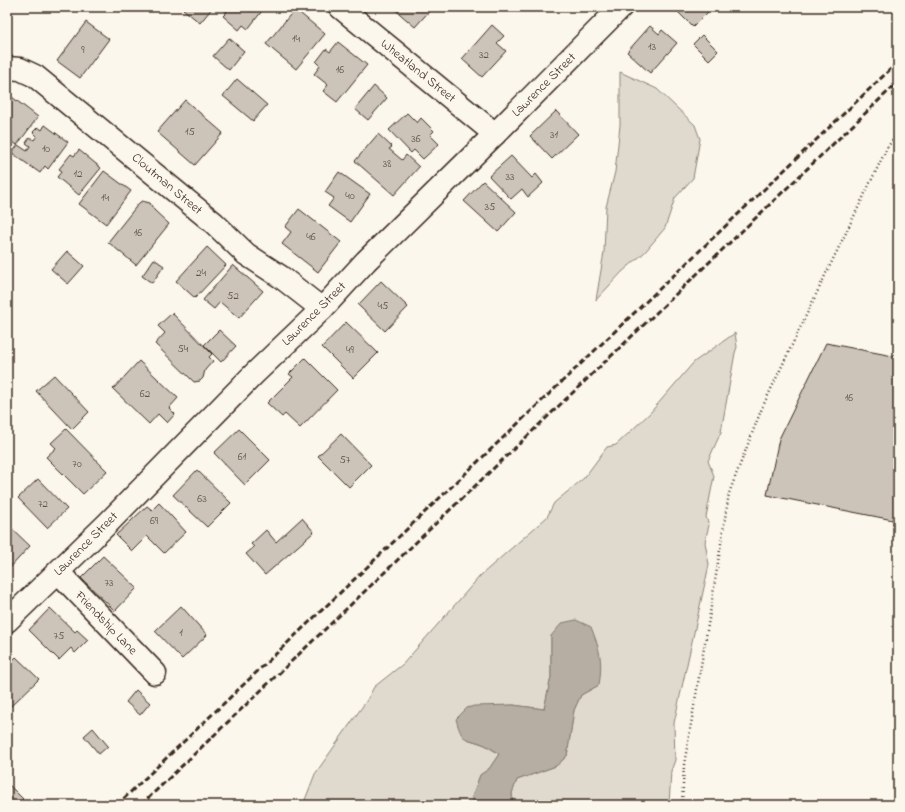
<svg xmlns="http://www.w3.org/2000/svg" width="905" height="812" font-family="'Indie Flower',sans-serif">
	<style>
		.green { fill: #dfd9ce; stroke: #8d8276 }
		.water { fill: #b6aea2; stroke: #85796d }
		.building { fill: #ccc4b9; stroke: #3b2a1e }
		.lines { fill: none; stroke-linecap: round; stroke-linejoin: round }
		.minor-casing { stroke: #3b2a1e; stroke-width: 25 }
		.path { stroke: #3b2a1e; stroke-width: 2.5; stroke-dasharray: 1 3; stroke-linecap: butt }
		.minor { stroke: #fbf7ec; stroke-width: 22 }
		.rail { stroke: #3b2a1e; stroke-width: 3; stroke-dasharray: 6 3; stroke-linecap: butt }
		.labels { text-anchor: middle; dominant-baseline: central; stroke-width: 3; stroke-linejoin: round; paint-order: stroke }
		.number-label { font-size: 11px; fill: #5f5045 }
		.street-label { font-size: 13px; fill: #3b2a1e; stroke: #fbf7ec }
	</style>
	<rect width="100%" height="100%" fill="#fbf7ec"/>
	<filter id="ink" filterUnits="userSpaceOnUse"><feTurbulence type="fractalNoise" baseFrequency=".025" numOctaves="2"/><feDisplacementMap in="SourceGraphic" scale="8" xChannelSelector="R" yChannelSelector="G"/><feConvolveMatrix kernelMatrix="1 2 1 2 8 2 1 2 1" color-interpolation-filters="sRGB"/></filter>
	<g filter="url(#ink)">
		<!-- green -->
		<g class="green">
			<polygon points="620,72 657,89 695,125 700,139 693,178 675,198 665,228 645,252 622,272 596,300 604,252 606,207 615,172 620,125"/>
			<polygon points="735,333 737,347 735,353 721,432 708,461 714,476 706,517 709,525 705,542 709,565 674,723 675,760 671,771 669,805 513,805 512,793 517,780 556,766 567,756 574,710 581,695 599,685 551,636 551,677 544,709 513,705 467,708 467,739 485,745 499,754 489,769 480,775 472,797 471,805 303,805 315,774 367,700 374,687 403,664 481,575 547,517 554,503 584,478 607,447 616,445 650,413 694,362"/>
		</g>
		<!-- water -->
		<path class="water" d="M576 620 591 627C600 650 603 661 599 685L581 695 574 710 567 756 556 766 517 780 512 793 513 805H471L472 797 480 775 489 769 499 754C495 751 490 747 485 745 465 736 463 745 456 719L467 708 474 706 513 705 544 709 551 677V636L562 623Z"/>
		<!-- building -->
		<g class="building">
			<polygon points="185,7 213,7 200,23 183,9"/>
			<polygon points="222,7 265,7 248,29 243,25 239,30 223,16 227,12 221,8"/>
			<polygon points="392,7 433,7 415,27"/>
			<polygon points="673,7 713,7 693,27"/>
			<polygon points="295,9 325,34 296,69 266,44"/>
			<polygon points="86,22 109,39 80,78 57,61"/>
			<polygon points="492,25 504,36 497,43 506,51 482,77 462,59"/>
			<polygon points="650,26 659,34 662,30 677,43 650,73 627,52"/>
			<polygon points="702,35 718,51 709,60 693,44"/>
			<polygon points="229,38 244,51 229,70 213,56"/>
			<polygon points="338,42 367,65 337,102 323,91 328,85 314,74 320,66 316,62 326,49 330,52"/>
			<polygon points="237,79 267,105 253,121 223,96"/>
			<polygon points="374,86 387,98 368,120 355,109"/>
			<polygon points="12,97 38,117 17,145 7,138 7,104"/>
			<polygon points="185,100 223,133 195,165 157,132"/>
			<polygon points="556,111 578,134 552,159 530,136"/>
			<polygon points="407,113 417,123 421,118 434,131 430,135 439,144 423,159 414,150 411,153 389,130"/>
			<polygon points="45,125 68,142 48,169 45,166 40,173 12,153 18,145 27,151 30,146 26,143 30,137 34,140 37,136 33,132 38,127 42,130"/>
			<polygon points="378,134 392,147 389,149 402,160 406,155 419,167 394,195 355,161"/>
			<polygon points="79,150 101,168 79,195 57,177 62,171 59,169 71,154 74,156"/>
			<polygon points="511,156 532,178 536,174 543,183 528,197 522,189 511,199 489,176"/>
			<polygon points="104,171 131,191 106,224 79,204"/>
			<polygon points="339,172 370,194 350,222 328,206 334,198 325,192"/>
			<polygon points="483,181 516,212 498,232 464,201"/>
			<polygon points="142,201 150,203 154,210 169,224 136,265 108,242 139,203"/>
			<polygon points="299,209 341,242 318,272 282,244 291,232 285,227"/>
			<polygon points="207,247 226,265 195,298 176,281"/>
			<polygon points="67,251 84,266 68,284 51,269"/>
			<polygon points="154,259 164,266 152,283 142,276"/>
			<polygon points="233,265 263,291 239,318 220,302 214,309 203,300"/>
			<polygon points="381,281 408,307 385,331 358,305"/>
			<polygon points="172,313 212,354 209,357 213,361 205,370 203,378 200,381 194,382 155,344 165,333 158,326"/>
			<polygon points="346,322 378,353 353,378 322,347"/>
			<polygon points="219,330 236,346 221,362 204,345"/>
			<polygon points="826,343 898,357 898,521 767,495 779,439"/>
			<polygon points="305,358 337,390 300,428 285,414 282,417 267,403 293,377 289,374"/>
			<polygon points="139,361 178,398 169,408 175,414 167,423 158,414 149,424 113,389"/>
			<polygon points="54,375 89,412 72,429 36,391"/>
			<polygon points="66,429 107,471 83,494 46,457 56,448 51,443"/>
			<polygon points="239,429 270,460 245,485 214,453"/>
			<polygon points="341,434 371,465 349,487 318,456"/>
			<polygon points="197,470 231,503 207,527 173,495"/>
			<polygon points="38,479 67,509 47,528 18,498"/>
			<polygon points="159,503 186,532 164,553 147,536 132,551 116,535 147,506 152,510"/>
			<polygon points="302,518 314,532 265,575 246,554 254,547 251,544 266,530 276,542"/>
			<polygon points="7,524 30,546 7,571"/>
			<polygon points="103,556 137,588 115,611 81,578"/>
			<polygon points="181,606 207,635 182,659 155,631"/>
			<polygon points="50,608 75,632 77,630 88,640 75,653 71,648 59,660 29,630"/>
			<polygon points="16,657 39,679 9,708 7,706 7,666"/>
			<polygon points="136,690 150,703 140,715 126,702"/>
			<polygon points="93,728 108,746 99,754 84,736"/>
			<polygon points="7,783 23,799 17,805 7,805"/>
		</g>
		<g class="lines">
			<!-- minor casing -->
			<g class="minor-casing">
				<g id="minor">
					<polyline points="340,7 495,134"/>
					<polyline points="7,68 20,69 35,76 214,223 246,254 281,277 322,309"/>
					<polyline points="58,572 155,673"/>
					<polyline points="7,621 107,524 254,374 322,309 366,261 495,134 621,7"/>
				</g>
			</g>
			<!-- path -->
			<polyline class="path" points="682,805 684,765 710,613 729,493 762,408 822,282 888,146 898,134"/>
			<!-- minor -->
			<use href="#minor" class="minor"/>
			<!-- rail -->
			<g class="rail">
				<polyline points="117,805 898,62"/>
				<polyline points="141,805 898,82"/>
			</g>
		</g>
	</g>
	<g class="labels">
		<!-- number labels -->
		<g class="number-label">
			<text x="296" y="39">14</text>
			<text x="652" y="47">13</text>
			<text x="83" y="50">9</text>
			<text x="484" y="55">32</text>
			<text x="340" y="70">16</text>
			<text x="190" y="132">15</text>
			<text x="554" y="135">31</text>
			<text x="416" y="139">36</text>
			<text x="46" y="149">10</text>
			<text x="387" y="164">38</text>
			<text x="78" y="174">12</text>
			<text x="510" y="177">33</text>
			<text x="350" y="196">40</text>
			<text x="105" y="198">14</text>
			<text x="490" y="207">35</text>
			<text x="138" y="233">16</text>
			<text x="311" y="237">46</text>
			<text x="201" y="273">24</text>
			<text x="233" y="296">52</text>
			<text x="383" y="306">45</text>
			<text x="183" y="349">54</text>
			<text x="350" y="350">49</text>
			<text x="145" y="394">62</text>
			<text x="849" y="398">16</text>
			<text x="242" y="457">61</text>
			<text x="345" y="460">57</text>
			<text x="77" y="464">70</text>
			<text x="202" y="499">63</text>
			<text x="43" y="504">72</text>
			<text x="154" y="521">69</text>
			<text x="109" y="583">73</text>
			<text x="181" y="633">1</text>
			<text x="59" y="636">75</text>
		</g>
		<!-- street labels -->
		<g class="street-label">
			<text transform="translate(418 71) rotate(39)">Wheatland Street</text>
			<text transform="translate(544 85) rotate(-45)">Lawrence Street</text>
			<text transform="translate(167 184) rotate(40)">Cloutman Street</text>
			<text transform="translate(314 314) rotate(-45)">Lawrence Street</text>
			<text transform="translate(86 544) rotate(-45)">Lawrence Street</text>
			<text transform="translate(106 623) rotate(46)">Friendship Lane</text>
		</g>
	</g>
	<!-- margin -->
	<rect width="905" height="812" fill="none" stroke="#fbf7ec" stroke-width="24"/>
	<rect x="12" y="12" width="881" height="788" fill="none" stroke="#3b2a1e" stroke-width="1.5" filter="url(#ink)"/>
</svg>
